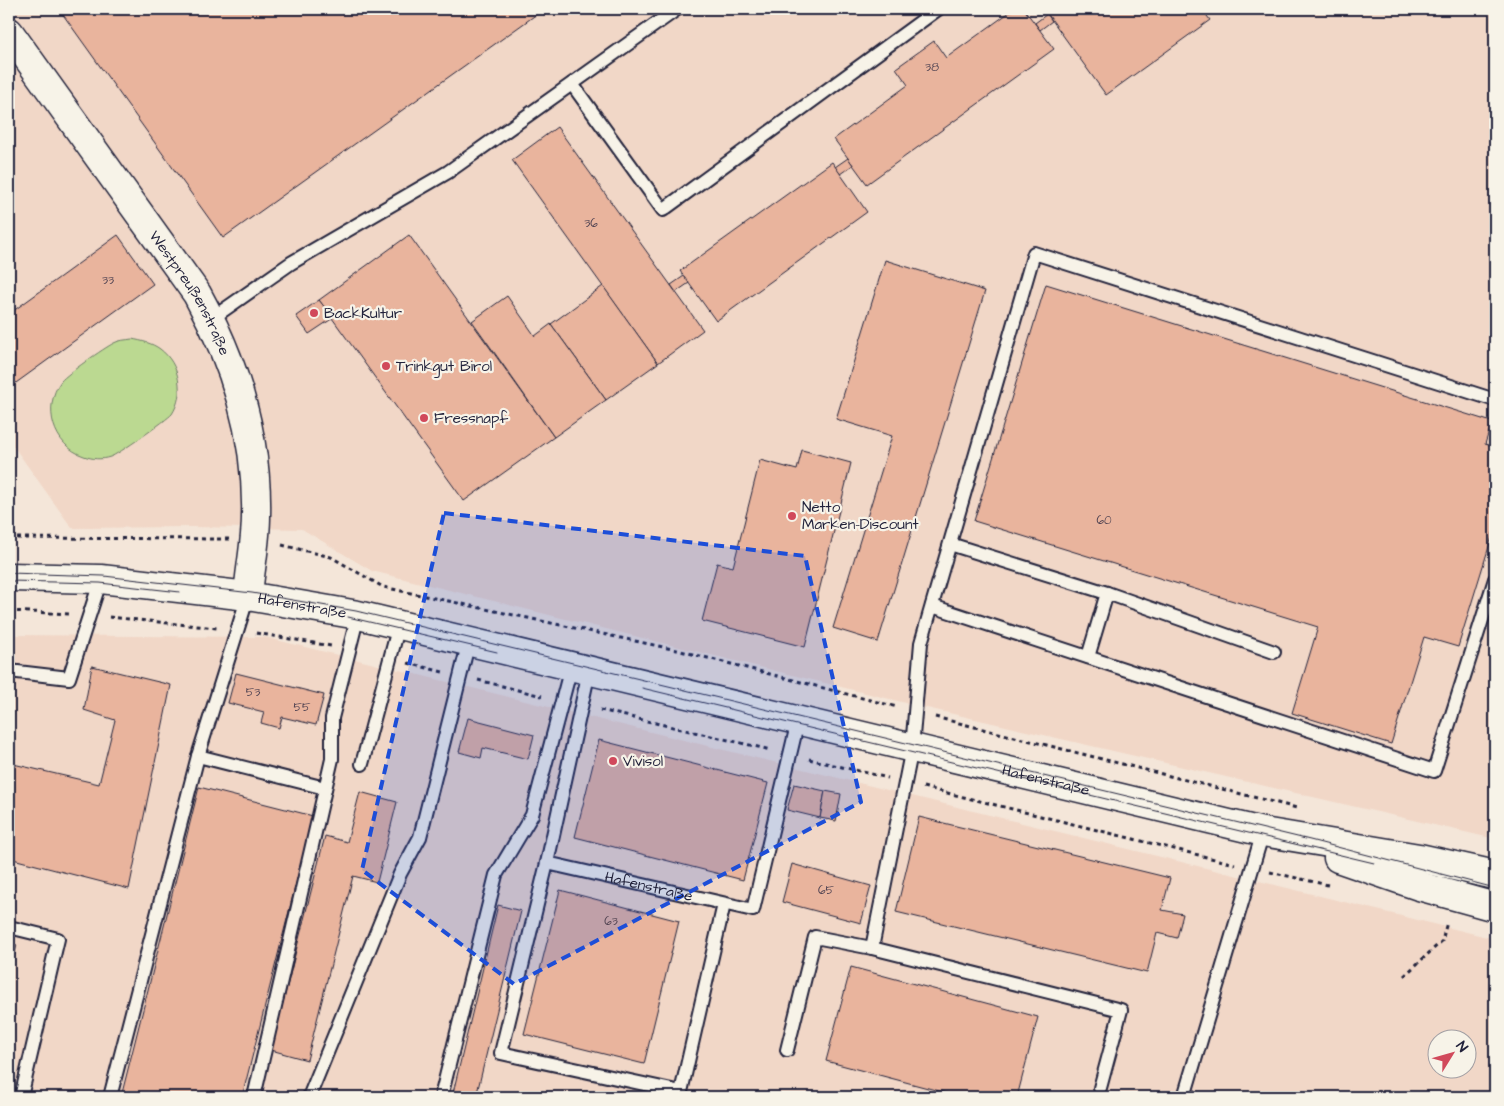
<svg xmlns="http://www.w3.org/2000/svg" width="1504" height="1106" font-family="'Architects Daughter',sans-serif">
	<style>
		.built { fill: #f1d7c7; fill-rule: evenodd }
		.green { fill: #bbd991; stroke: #6e7e66 }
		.building { fill: #e9b49d; stroke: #22223b }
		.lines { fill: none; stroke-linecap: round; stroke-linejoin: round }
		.service-casing { stroke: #22223b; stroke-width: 16 }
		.tertiary-casing { stroke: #22223b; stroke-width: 31 }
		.path { stroke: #22223b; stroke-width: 3; stroke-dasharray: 4 4; stroke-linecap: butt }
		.service { stroke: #f7f3e8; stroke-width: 12 }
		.tertiary { stroke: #f7f3e8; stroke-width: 28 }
		.tram { stroke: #22223b; stroke-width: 1 }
		.marked { fill: #1d4ed8; fill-opacity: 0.2; stroke: #1d4ed8; stroke-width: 4; stroke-dasharray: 10 6; stroke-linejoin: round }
		.poi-dot { fill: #d1495b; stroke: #f7f3e8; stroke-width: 2 }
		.labels { text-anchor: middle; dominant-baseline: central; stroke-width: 4.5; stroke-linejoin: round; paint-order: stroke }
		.number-label { font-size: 12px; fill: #544654 }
		.street-label { font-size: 15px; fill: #22223b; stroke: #f7f3e8 }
		.poi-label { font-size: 15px; fill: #22223b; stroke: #f7f3e8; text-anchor: start }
	</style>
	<rect width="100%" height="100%" fill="#f4e6d9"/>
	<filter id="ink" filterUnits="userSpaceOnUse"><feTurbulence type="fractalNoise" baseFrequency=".02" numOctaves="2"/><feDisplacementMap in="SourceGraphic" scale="10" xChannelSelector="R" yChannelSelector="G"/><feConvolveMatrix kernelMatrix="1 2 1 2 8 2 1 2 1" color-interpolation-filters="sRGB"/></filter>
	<g filter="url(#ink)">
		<!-- built -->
		<g class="built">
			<polygon points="9,9 1495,9 1495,839 914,705 372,571 302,529 192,527 72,528 9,440"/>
			<path d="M9 635 264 637 1495 939V1097H9ZM1436 1038H1466V1068H1436Z"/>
		</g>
		<!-- green -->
		<path class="green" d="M132 339C142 341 152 343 160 349 180 364 185 394 172 414 168 419 116 456 110 457 101 460 92 459 84 456 53 446 42 407 61 381 67 374 104 348 114 343 119 340 126 340 132 339Z"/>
		<!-- building -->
		<g class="building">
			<polygon points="59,9 544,9 223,238"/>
			<polygon points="1014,9 1024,9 1054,49 867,184 834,139 908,85 896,68 934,41 946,58"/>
			<polygon points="1044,9 1202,9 1210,20 1106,95"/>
			<polygon points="1047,14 1052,21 1040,30 1035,23"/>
			<polygon points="557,127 703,330 658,363 512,160"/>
			<polygon points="848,158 853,165 840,174 835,167"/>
			<polygon points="832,162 867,212 716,321 680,271"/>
			<polygon points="118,235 153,284 9,388 9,314"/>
			<polygon points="409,235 554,437 464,501 319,300"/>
			<polygon points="885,260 985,291 878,642 833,628 892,436 836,419"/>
			<polygon points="684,276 689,283 676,292 671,285"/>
			<polygon points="1046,284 1492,422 1485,444 1495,447 1495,527 1458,647 1424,637 1391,744 1292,713 1318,627 974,521"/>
			<polygon points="603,286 658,363 606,400 551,324"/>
			<polygon points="507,296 535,336 551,324 606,400 554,437 472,321"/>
			<polygon points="319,300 333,318 309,334 296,316"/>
			<polygon points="802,450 851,463 805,647 702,621 717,563 733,567 760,460 797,470"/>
			<polygon points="92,666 171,685 129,889 9,858 9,763 99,784 115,720 84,710"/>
			<polygon points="236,673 324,695 316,725 282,717 279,728 261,723 264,712 228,703"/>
			<polygon points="468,718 534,735 528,759 483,748 481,758 459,752"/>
			<polygon points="599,740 768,783 743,880 575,837"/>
			<polygon points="794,784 825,791 820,818 787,810"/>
			<polygon points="199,787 313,816 242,1097 121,1097"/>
			<polygon points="825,791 841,794 836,821 820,818"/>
			<polygon points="360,792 397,802 377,882 353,876 307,1060 271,1050 325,836 347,842"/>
			<polygon points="919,817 1170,878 1162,910 1183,914 1177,938 1157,933 1147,973 896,912"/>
			<polygon points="792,864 871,886 861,923 782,902"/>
			<polygon points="560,890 679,921 644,1064 524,1034"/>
			<polygon points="498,905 521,911 476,1097 452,1097"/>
			<polygon points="9,943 17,945 9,976"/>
			<polygon points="851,967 1038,1017 1017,1097 962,1097 826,1061"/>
		</g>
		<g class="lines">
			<!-- service casing -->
			<g class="service-casing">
				<g id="service">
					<polyline points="572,84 663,210 938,9"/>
					<polyline points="211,319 291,263 448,172 677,9"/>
					<polyline points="950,544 1107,593 1088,657"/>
					<polyline points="1107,593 1274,652"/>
					<polyline points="932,606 1434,771 1495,579"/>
					<polyline points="9,671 69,678 101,579"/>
					<path id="s1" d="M589 671 547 863 753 910 798 721"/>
					<polyline points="198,756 325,788"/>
					<polyline points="362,764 399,625"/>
					<polyline points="547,863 501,1053 681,1092 724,904"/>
					<polyline points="9,927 58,939 21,1097"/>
					<polyline points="872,948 1121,1010 1100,1088"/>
					<polyline points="787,1050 815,937 872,948 912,748 921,643 1034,253 1495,400"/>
					<polyline points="110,1097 198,756 248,596"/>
					<polyline points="254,1097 332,759 332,718 358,615"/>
					<polyline points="309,1097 400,874 420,837 469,641"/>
					<polyline points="441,1097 496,875 532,815 571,667"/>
					<polyline points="1184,1097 1263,832"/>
				</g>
			</g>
			<!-- tertiary casing -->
			<g class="tertiary-casing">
				<g id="tertiary">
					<path id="s2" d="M9 32 197 294C235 363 258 437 256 516 256 542 250 569 248 596"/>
					<path id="s3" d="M9 577 101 579 248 596 358 615 1263 832 1419 858 1495 875"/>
					<polyline points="1338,858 1419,886 1495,907"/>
				</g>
			</g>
			<!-- path -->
			<g class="path">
				<polyline points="9,538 229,539"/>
				<polyline points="282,545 331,557 383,587 677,650 897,707"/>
				<polyline points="9,611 71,614"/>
				<polyline points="109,617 217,628"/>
				<polyline points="256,633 331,646"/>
				<polyline points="408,663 443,672"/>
				<polyline points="478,680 542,696"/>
				<polyline points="600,710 771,750"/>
				<polyline points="935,717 1297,808"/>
				<polyline points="809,759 888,778"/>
				<polyline points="923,787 1235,864"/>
				<polyline points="1270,872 1328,885"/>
				<polyline points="1404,976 1442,941 1447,922"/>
			</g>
			<!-- service -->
			<use href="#service" class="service"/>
			<!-- tertiary -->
			<use href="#tertiary" class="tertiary"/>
			<!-- tram -->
			<g class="tram">
				<polyline points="9,573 104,576 252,593 356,611 1310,840 1495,888"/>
				<polyline points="9,581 100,583 180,592"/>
				<polyline points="348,617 497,652"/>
				<polyline points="642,688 1374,863"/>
			</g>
		</g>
	</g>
	<!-- marked area -->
	<path class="marked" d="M444 513 805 556 861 802 514 984 362 870Z"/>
	<!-- markers -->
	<g class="poi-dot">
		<circle cx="314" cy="313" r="5"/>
		<circle cx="386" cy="366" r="5"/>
		<circle cx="424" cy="418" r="5"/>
		<circle cx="792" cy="516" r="5"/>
		<circle cx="613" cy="761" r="5"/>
	</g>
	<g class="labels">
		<!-- number labels -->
		<g class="number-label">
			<text x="932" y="67">38</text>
			<text x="591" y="223">36</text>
			<text x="108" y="280">33</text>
			<text x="1104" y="520">60</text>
			<text x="253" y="692">53</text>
			<text x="302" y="707">55</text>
			<text x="826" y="890">65</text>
			<text x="611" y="921">63</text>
		</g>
		<!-- street labels -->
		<g class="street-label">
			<text stroke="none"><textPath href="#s2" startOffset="318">Westpreußenstraße</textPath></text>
			<text stroke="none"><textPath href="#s3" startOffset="295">Hafenstraße</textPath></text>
			<text stroke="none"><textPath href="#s3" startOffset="1059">Hafenstraße</textPath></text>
			<text stroke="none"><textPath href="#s1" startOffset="301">Hafenstraße</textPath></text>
		</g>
		<!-- poi labels -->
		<g class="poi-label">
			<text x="324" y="313">BackKultur</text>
			<text x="396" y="366">Trinkgut Birol</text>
			<text x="434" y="418">Fressnapf</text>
			<text x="802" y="507">Netto<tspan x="802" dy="17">Marken-Discount</tspan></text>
			<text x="623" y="761">Vivisol</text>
		</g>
	</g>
	<!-- margin -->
	<rect width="1504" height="1106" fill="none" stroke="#f7f3e8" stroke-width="30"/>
	<rect x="15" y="15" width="1474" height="1076" fill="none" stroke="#22223b" stroke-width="2" filter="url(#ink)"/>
	<!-- north arrow -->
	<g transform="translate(1452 1054) rotate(53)"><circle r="24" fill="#f7f3e8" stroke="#a29fa3"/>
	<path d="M0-4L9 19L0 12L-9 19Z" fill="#d1495b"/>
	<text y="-8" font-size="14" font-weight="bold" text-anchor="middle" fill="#22223b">N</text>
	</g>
</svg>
